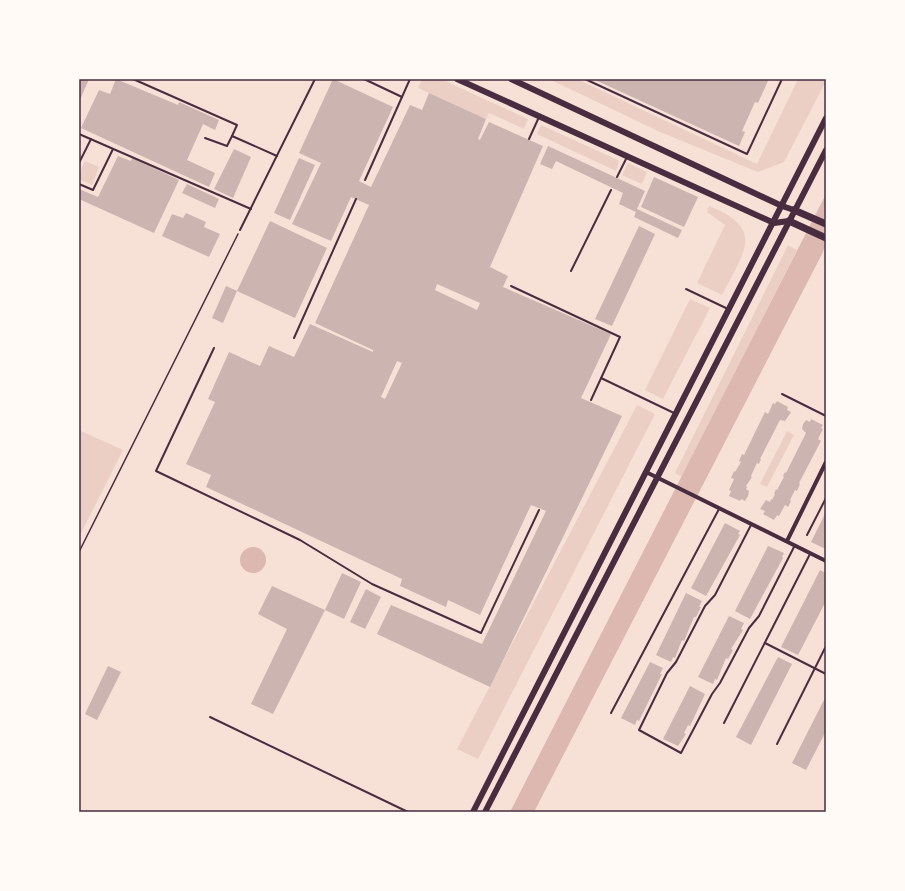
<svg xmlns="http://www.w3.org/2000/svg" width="905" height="891" font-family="'Roboto Condensed',sans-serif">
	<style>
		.green { fill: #ebcfc5 }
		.water { fill: #dcb8b0 }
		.building { fill: #ccb4b1; fill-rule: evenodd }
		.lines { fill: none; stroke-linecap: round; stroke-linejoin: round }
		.path { stroke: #4a2c40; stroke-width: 1.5 }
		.service { stroke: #4a2c40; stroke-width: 2 }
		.minor { stroke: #4a2c40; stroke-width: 4 }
		.secondary { stroke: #4a2c40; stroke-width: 6 }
		.primary { stroke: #4a2c40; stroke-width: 7 }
		.neatline { fill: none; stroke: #4a2c40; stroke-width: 1.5 }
	</style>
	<rect width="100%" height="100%" fill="#f7e1d7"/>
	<!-- green -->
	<g class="green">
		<polygon points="422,79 441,79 528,119 524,129 489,113 486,119 418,88"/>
		<polygon points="549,79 577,79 757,164 798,79 826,79 826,81 784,162 758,172 660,132"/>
		<polygon points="541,125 618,160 619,163 616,171 537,134"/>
		<polygon points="85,161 99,167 92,185 79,179 79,174"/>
		<polygon points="628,163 647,172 642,184 622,175"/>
		<path d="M709 206C767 229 743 253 722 295L697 283 725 225 707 212Z"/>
		<polygon points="788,245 797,250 682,477 675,473"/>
		<polygon points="690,299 710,308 663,399 645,390"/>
		<polygon points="637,405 655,414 478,759 457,749"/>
		<polygon points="79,430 123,450 79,537"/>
		<polygon points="787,431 794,435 767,487 760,484"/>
	</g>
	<!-- water -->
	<g class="water">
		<polygon points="826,194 826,244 822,254 534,812 510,812"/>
		<circle cx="253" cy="560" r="13"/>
	</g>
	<!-- building -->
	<g class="building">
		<polygon points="79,79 89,79 79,102"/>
		<polygon points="116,79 178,105 179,102 219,120 215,130 203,124 187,160 215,173 209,187 81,128 99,90 110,94"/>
		<path d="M333 79 393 107 359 181 371 187 410 105 422 110 429 93 486 119 478 139 480 140 489 122 543 146 490 267 508 276 503 287 611 334 581 398 622 416 490 687 377 634 391 605 482 644 546 511 531 505 480 615 448 600 446 607 400 586 402 579 206 487 211 475 186 464 215 402 208 399 229 352 260 366 269 346 294 357 310 324 373 352V350L315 323 369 205 351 197 331 241 292 224 321 163 299 153ZM437 284 480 303 477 310 435 290ZM397 361 402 363 385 399 381 397Z"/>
		<polygon points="593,79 767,79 768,81 758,103 755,102 742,131 745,132 739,146"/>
		<polygon points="548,146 645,191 637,209 682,230 678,238 634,217 636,212 619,204 623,193 556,161 552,169 540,164"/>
		<polygon points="234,149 251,157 233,198 214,189"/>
		<polygon points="118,156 131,161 132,158 179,180 154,233 79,199 79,189 98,197"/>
		<polygon points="299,158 315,165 290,220 274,213"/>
		<polygon points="654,177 698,197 684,227 641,207"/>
		<polygon points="187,184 219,199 215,208 182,193"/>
		<polygon points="186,213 206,222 204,227 220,234 209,257 162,236 172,214 183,218"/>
		<polygon points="270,221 327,248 295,318 237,291 223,323 212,318 226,286 237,291"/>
		<polygon points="639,226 655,234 612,326 595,319"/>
		<polygon points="777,401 788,407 787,410 791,412 785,421 780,420 760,459 761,459 759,464 757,463 751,476 752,477 746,486 747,487 746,489 749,491 748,496 745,501 741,499 740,501 729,496 731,491 729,490 734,479 731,478 734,471 735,472 741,462 739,461 742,454 744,455 765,412 768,414 773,403 775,404"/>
		<polygon points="811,419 823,425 821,428 823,429 818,439 821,441 799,483 800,484 797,491 795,490 790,500 791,501 788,507 785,505 779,516 777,515 774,520 763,514 765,511 760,509 766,500 770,502 771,499 772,500 775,494 774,494 776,489 777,490 784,477 783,476 785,472 786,473 806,433 802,429 803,424 806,420 810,422"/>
		<polygon points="826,512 826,549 811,542"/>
		<polygon points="725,523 740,531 738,534 740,535 706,596 691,588"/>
		<polygon points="768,546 784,553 782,557 783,558 750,619 735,611"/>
		<polygon points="820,570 826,573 826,601 798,655 781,647"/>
		<polygon points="342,573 361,582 344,619 325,610 273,714 251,704 287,629 258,614 272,586 325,610"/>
		<polygon points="366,589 381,597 365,629 350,622"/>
		<polygon points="686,593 702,601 699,607 701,607 696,617 694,617 684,641 682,640 675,658 673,657 671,662 656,655"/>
		<polygon points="729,616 744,623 741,629 743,630 731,649 733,650 728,659 726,658 717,680 715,679 713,684 698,677"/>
		<polygon points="778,657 792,664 751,745 736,737"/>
		<polygon points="650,662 663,668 660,674 662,674 639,721 637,720 635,725 621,718"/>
		<polygon points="108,666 121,672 97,720 85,714"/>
		<polygon points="690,686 705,694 690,726 688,725 684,733 686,734 678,746 663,739"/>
		<polygon points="826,696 826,731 806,770 792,763"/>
	</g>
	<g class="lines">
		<!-- path -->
		<polyline class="path" points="79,552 238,234"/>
		<!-- service -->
		<g class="service">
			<polyline points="133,79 237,125 232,136"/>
			<polyline points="364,79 402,97"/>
			<polyline points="585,79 747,154 782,79"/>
			<polyline points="79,134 251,209"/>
			<polyline points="205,138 227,146 232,136 277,156"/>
			<polyline points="529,139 539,117"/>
			<polyline points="79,163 91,139"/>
			<polyline points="617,177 627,157"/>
			<polyline points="365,180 410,79"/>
			<polyline points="79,184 93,190 113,149"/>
			<polyline points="240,230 315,79"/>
			<polyline points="571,271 611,190"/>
			<polyline points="511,286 620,337 591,400"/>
			<polyline points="686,289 728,309"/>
			<polyline points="294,338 356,199"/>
			<polyline points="214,348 156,471 300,540 372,584 481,633 539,510"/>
			<polyline points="601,378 674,413"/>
			<polyline points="782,394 826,416"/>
			<polyline points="751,525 715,595 705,606 676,662 667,673 639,730 681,753 712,694 720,683 749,628 759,616 795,545"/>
			<polyline points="807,535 826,498"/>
			<polyline points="765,643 826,674"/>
			<polyline points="611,713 719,509"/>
			<polyline points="210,717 408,812"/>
			<polyline points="724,723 810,554"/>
			<polyline points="777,744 826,646"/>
		</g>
		<!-- minor -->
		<g class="minor">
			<polyline points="646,472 826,561"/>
			<polyline points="787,541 826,462"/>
		</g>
		<!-- secondary -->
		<g class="secondary">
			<polyline points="457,79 774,223 789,221"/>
			<polyline points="511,79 782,206 794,210"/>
			<polyline points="473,812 826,118"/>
			<polyline points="485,812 826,150"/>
		</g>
		<!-- primary -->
		<g class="primary">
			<polyline points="794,210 826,224"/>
			<polyline points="789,221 826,238"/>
		</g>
	</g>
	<!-- border -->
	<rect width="905" height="891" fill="none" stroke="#fffaf5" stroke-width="160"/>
	<rect x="80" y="80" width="745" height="731" class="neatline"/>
</svg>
